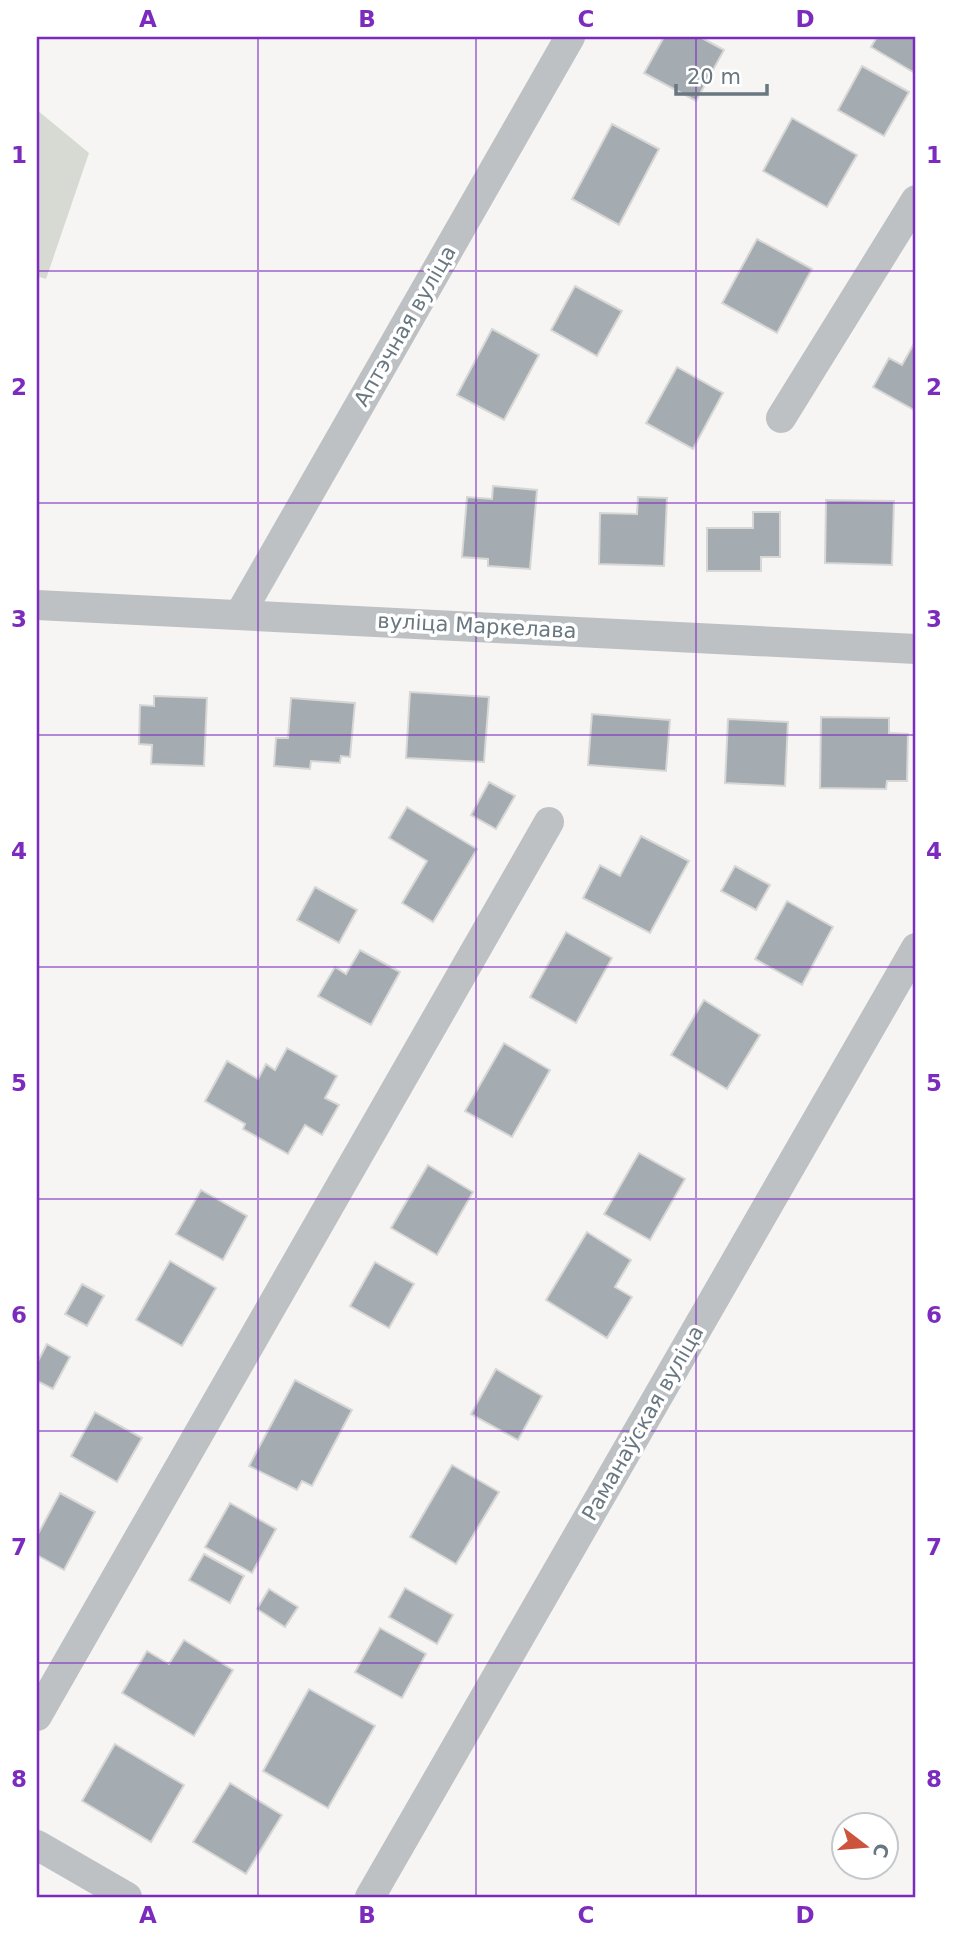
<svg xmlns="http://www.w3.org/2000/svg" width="953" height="1934" font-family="'DejaVu Sans',sans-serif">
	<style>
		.green { fill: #d6dad2 }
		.building { fill: #a5acb1; stroke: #d7d7d5; stroke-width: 2 }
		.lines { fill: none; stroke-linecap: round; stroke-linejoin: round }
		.minor { stroke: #bdc1c4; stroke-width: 30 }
		.grid { fill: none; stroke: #7b2cbf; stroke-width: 2; stroke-opacity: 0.55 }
		.labels { text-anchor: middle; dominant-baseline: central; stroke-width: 7; stroke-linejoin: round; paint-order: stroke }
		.street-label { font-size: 21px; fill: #687780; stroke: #fff }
		.neatline { fill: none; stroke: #7b2cbf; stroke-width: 2.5 }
		.grid-label { font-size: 23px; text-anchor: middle; font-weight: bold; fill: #7b2cbf }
	</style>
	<rect width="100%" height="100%" fill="#f6f5f3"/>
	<!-- green -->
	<polygon class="green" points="37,110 89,153 46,279 37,276"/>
	<!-- building -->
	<g class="building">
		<polygon points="664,37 700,37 724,50 696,101 644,73"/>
		<polygon points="877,37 916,38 916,67 913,72 871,47"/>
		<polygon points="862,66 909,92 884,136 838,110"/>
		<polygon points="792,118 857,155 827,207 763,171"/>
		<polygon points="612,124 659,149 619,225 572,199"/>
		<polygon points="757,239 812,269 777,333 722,303"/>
		<polygon points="575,286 622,311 597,356 551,330"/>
		<polygon points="492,329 539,355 504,420 457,395"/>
		<polygon points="916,340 916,411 873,387 889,358 902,365"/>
		<polygon points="677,367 723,393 693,449 646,423"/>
		<polygon points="493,486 537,490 530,569 488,566 488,559 462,557 467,497 492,499"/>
		<polygon points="638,497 667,498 664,566 599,564 600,513 637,514"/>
		<polygon points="826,500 894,501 892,565 825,563"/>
		<polygon points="753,512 780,512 780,557 761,557 761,571 707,571 707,528 753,528"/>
		<polygon points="410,692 489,697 484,762 406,758"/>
		<polygon points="154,696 207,698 204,766 151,764 152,745 139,744 140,705 154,706"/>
		<polygon points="291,698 355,703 350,757 341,756 340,763 311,761 310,769 274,766 276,738 288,738"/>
		<polygon points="592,714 670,720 666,771 588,765"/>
		<polygon points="821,717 889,718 889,733 908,734 907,781 887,781 886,789 820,788"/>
		<polygon points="728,719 788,722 785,786 725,783"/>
		<polygon points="489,782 515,796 496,829 471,815"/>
		<polygon points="407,807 477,849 433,922 402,903 427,861 389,838"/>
		<polygon points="641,836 689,861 650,933 583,898 600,865 620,876"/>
		<polygon points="735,866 770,885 756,910 721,891"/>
		<polygon points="315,887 357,910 339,943 297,920"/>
		<polygon points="787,901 833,927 802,985 755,959"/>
		<polygon points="566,932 612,958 576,1023 530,997"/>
		<polygon points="360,950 400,972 371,1025 318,996 335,967 346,974"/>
		<polygon points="704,1000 760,1035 727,1089 671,1055"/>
		<polygon points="504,1043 550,1070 512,1137 465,1111"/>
		<polygon points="287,1048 337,1076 325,1098 339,1105 322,1135 305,1125 288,1154 243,1129 245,1124 205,1101 227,1061 258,1079 266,1064 275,1070"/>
		<polygon points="639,1153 685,1179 650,1240 604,1214"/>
		<polygon points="428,1165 473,1192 437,1255 391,1228"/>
		<polygon points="201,1190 247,1216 223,1260 176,1234"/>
		<polygon points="587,1232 631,1260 615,1287 632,1297 607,1338 546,1300"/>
		<polygon points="170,1261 216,1288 182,1346 136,1320"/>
		<polygon points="375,1262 414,1284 389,1328 350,1306"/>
		<polygon points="82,1284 104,1296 87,1326 65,1314"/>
		<polygon points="47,1344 70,1357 53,1389 37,1381 37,1363"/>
		<polygon points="496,1369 542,1396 518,1440 471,1414"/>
		<polygon points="295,1380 352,1410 312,1486 302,1481 297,1490 249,1466"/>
		<polygon points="95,1412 142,1438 117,1482 71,1456"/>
		<polygon points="452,1465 499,1492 456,1564 410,1537"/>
		<polygon points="60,1493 95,1512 64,1570 37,1555 37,1536"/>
		<polygon points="230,1503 276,1529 252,1573 205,1547"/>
		<polygon points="204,1554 244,1576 230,1603 189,1580"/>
		<polygon points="405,1588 453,1615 437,1644 389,1617"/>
		<polygon points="269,1589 298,1607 285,1627 257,1609"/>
		<polygon points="380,1628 426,1654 402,1698 355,1672"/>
		<polygon points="184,1640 233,1670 194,1736 122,1693 147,1651 169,1664"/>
		<polygon points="309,1689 375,1726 328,1808 263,1771"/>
		<polygon points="115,1744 184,1785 151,1842 82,1801"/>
		<polygon points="230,1783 282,1815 246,1874 193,1842"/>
	</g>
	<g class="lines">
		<!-- minor -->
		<g class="minor">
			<polyline points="781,418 916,200"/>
			<polyline points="37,605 916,649"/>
			<polyline points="240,614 570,37"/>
			<polyline points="37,1716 549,822"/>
			<polyline points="37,1845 127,1897"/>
			<polyline points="370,1897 916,948"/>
		</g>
	</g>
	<!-- grid -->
	<path class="grid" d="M258 37V1897M476 37V1897M696 37V1897M37 271H916M37 503H916M37 735H916M37 967H916M37 1199H916M37 1431H916M37 1663H916"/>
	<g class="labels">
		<!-- street labels -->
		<g class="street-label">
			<text transform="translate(405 326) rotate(-60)">Аптэчная вуліца</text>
			<text transform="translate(477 626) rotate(3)">вуліца Маркелава</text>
			<text transform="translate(643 1423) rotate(-60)">Раманаўская вуліца</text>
		</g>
	</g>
	<!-- border -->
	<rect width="953" height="1934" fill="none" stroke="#ffffff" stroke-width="77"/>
	<!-- north arrow -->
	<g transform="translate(865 1846) rotate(106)"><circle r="33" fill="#ffffff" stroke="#c3c9cc" stroke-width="2"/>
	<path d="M0-5L12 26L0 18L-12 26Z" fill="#cc543c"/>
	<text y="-10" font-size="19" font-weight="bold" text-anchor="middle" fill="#687780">С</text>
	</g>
	<!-- scale -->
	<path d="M676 84v10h91v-10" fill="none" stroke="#687780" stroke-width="3.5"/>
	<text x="687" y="84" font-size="21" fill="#687780" stroke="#ffffff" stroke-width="5" paint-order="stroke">20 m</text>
	<rect x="38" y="38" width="876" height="1858" class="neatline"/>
	<g class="grid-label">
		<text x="148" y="27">A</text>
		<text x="367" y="27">B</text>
		<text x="586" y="27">C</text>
		<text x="805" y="27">D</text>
		<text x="19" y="163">1</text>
		<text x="934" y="163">1</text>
		<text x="19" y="395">2</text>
		<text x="934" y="395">2</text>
		<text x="19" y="627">3</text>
		<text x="934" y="627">3</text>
		<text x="19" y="859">4</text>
		<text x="934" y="859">4</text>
		<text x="19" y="1091">5</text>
		<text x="934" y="1091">5</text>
		<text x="19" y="1323">6</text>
		<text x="934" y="1323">6</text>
		<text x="19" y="1555">7</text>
		<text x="934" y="1555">7</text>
		<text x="19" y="1787">8</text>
		<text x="934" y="1787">8</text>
		<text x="148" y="1923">A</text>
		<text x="367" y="1923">B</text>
		<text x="586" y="1923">C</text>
		<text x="805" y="1923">D</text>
	</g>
</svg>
